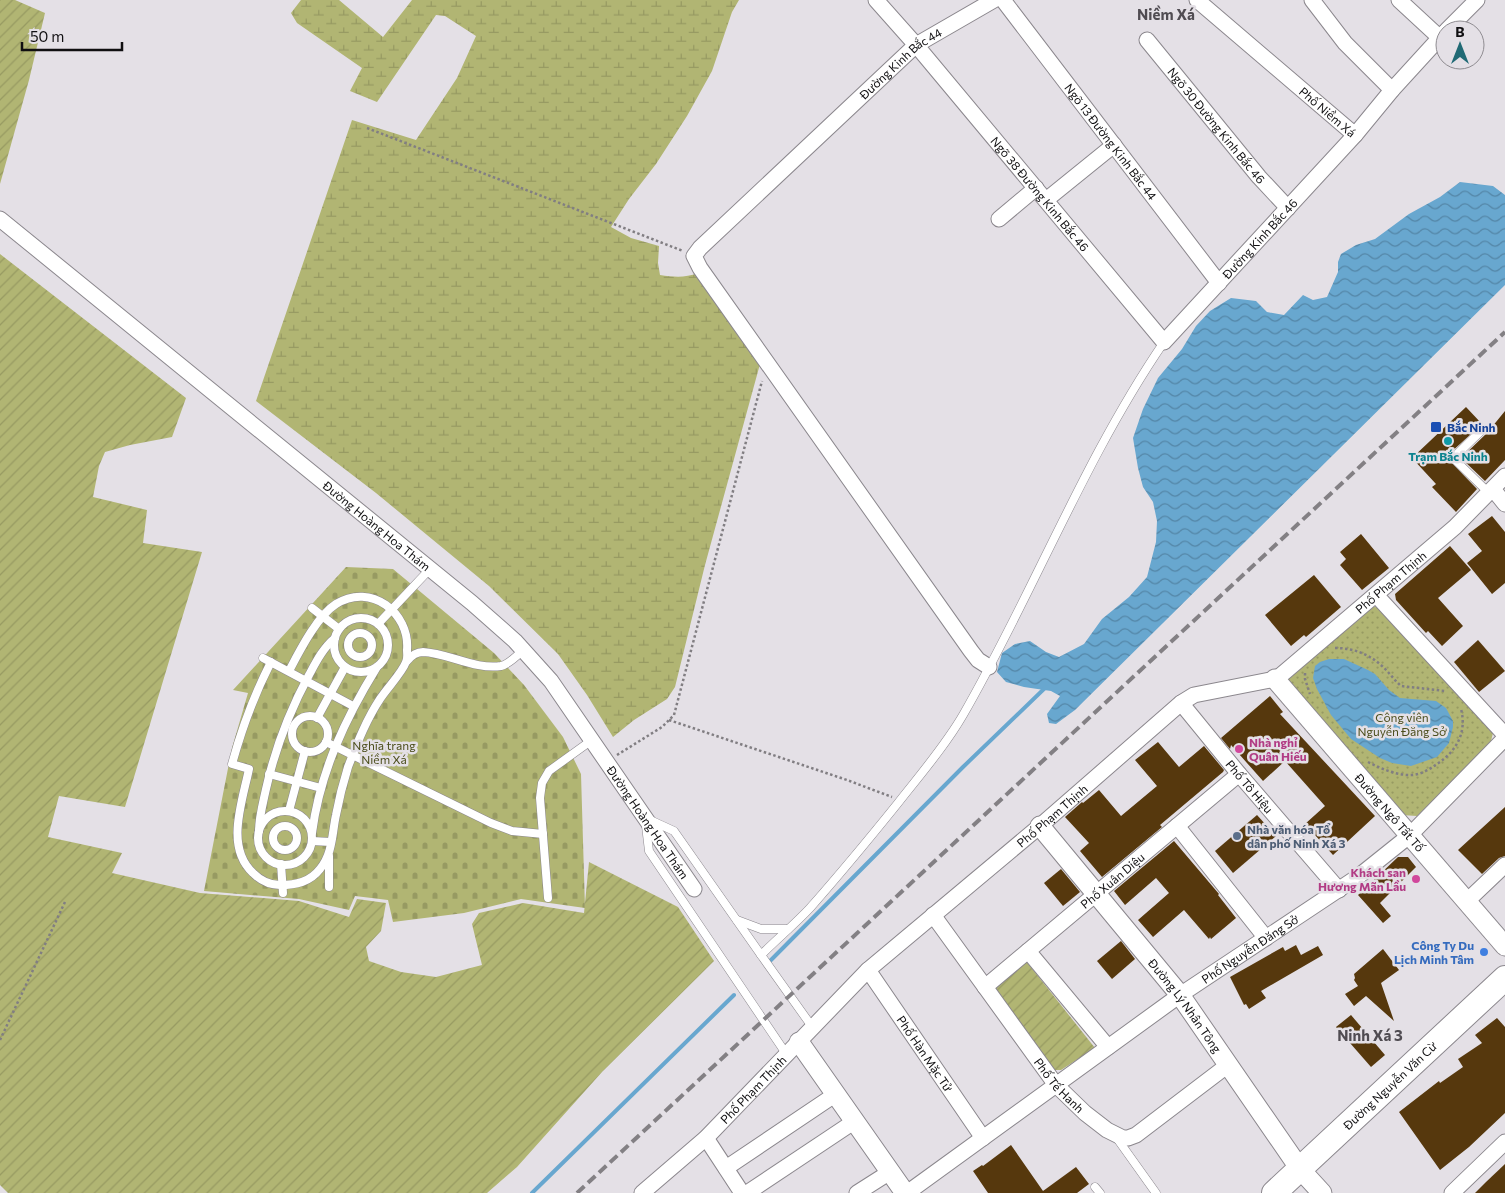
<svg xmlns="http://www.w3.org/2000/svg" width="1505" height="1193" font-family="Commissioner,sans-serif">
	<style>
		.grass { fill: url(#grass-dots) }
		.wetland { fill: url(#wetland-marsh) }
		.cemetery { fill: url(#cemetery-stones) }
		.garden { fill: url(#garden-furrows) }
		.water { fill: url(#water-waves) }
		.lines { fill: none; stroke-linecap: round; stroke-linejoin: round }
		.stream { stroke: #68a7cf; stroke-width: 4 }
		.building { fill: #56380d }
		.service-casing { stroke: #8b878d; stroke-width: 9 }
		.minor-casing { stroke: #8b878d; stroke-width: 17 }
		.tertiary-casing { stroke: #8b878d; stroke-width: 21 }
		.primary-casing { stroke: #8b878d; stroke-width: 26 }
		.path { stroke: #817e82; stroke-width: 2.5; stroke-dasharray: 2.5 2.5; stroke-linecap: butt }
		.service { stroke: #fff; stroke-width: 8 }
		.minor { stroke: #fff; stroke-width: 15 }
		.tertiary { stroke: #fff; stroke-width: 19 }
		.primary { stroke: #fff; stroke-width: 24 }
		.rail { stroke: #838084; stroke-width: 4; stroke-dasharray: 10 5; stroke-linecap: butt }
		.transit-dot { fill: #1a4fb4; stroke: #e4e0e6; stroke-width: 2 }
		.culture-dot { fill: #0f9aa8; stroke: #e4e0e6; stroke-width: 2 }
		.hotel-dot { fill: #d1479c; stroke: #e4e0e6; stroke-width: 2 }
		.service-dot { fill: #5c6f8a; stroke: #e4e0e6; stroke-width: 2 }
		.shop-dot { fill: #3f7fe0; stroke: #e4e0e6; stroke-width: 2 }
		.labels { text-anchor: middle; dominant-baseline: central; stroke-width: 5; stroke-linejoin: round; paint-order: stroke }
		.street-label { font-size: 12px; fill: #100f11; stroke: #e4e0e6 }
		.transit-label { font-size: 12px; font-weight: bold; fill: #164399; stroke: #e4e0e6; text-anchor: start }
		.culture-label { font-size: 12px; font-weight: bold; fill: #0d838f; stroke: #e4e0e6 }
		.park-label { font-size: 12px; fill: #4c4e1c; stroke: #e4e0e6 }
		.hotel-label { font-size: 12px; font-weight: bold; fill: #b23c85; stroke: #e4e0e6; text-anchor: start }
		.service-label { font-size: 12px; font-weight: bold; fill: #4e5e75; stroke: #e4e0e6; text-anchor: start }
		.shop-label { font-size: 12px; font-weight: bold; fill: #366cbe; stroke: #e4e0e6; text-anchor: end }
		.quarter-label { font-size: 15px; font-weight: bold; fill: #504c52; stroke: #e4e0e6 }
	</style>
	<defs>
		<pattern id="grass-dots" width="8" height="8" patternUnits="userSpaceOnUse" patternTransform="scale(1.25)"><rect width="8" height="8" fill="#b1b573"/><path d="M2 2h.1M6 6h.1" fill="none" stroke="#979a62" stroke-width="1.8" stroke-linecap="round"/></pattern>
		<pattern id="wetland-marsh" width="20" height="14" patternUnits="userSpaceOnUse" patternTransform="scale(1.25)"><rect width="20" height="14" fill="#b1b573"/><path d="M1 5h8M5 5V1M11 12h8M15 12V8" fill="none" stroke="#979a62"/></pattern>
		<pattern id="cemetery-stones" width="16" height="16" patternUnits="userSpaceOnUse" patternTransform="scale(1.25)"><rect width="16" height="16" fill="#b1b573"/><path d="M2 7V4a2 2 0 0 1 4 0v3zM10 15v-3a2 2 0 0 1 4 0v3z" fill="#979a62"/></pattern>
		<pattern id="garden-furrows" width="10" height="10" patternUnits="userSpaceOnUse" patternTransform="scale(1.25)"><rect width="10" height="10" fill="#b1b573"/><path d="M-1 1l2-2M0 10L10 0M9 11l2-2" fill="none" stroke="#979a62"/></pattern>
		<pattern id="water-waves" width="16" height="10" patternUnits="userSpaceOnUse" patternTransform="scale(1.25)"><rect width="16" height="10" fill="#68a7cf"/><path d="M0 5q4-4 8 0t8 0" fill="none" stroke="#5486a7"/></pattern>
	</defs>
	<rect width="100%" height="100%" fill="#e4e0e6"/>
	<!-- grass -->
	<polygon class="grass" points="1370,606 1380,608 1493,733 1490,745 1417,816 1401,815 1286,686 1288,675"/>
	<!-- wetland -->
	<path class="wetland" d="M301 0H339L383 37 412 0H739L732 12 712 71 687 116 656 164 629 199 611 227 631 238 659 246 658 263 660 275C674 277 685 278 698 273L760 364 705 565 675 687 667 699 634 720 613 737 587 695 558 654 489 586 376 493 256 401 352 120 416 140 457 78 476 36 445 16 436 15 377 102 350 91 362 68 297 23 291 13Z"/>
	<!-- cemetery -->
	<polygon class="cemetery" points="346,567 393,569 494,653 524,685 563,737 581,774 585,908 521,899 464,913 393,922 388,900 355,896 349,910 299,899 204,891 232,748 248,693 233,690"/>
	<!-- garden -->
	<g class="garden">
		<polygon points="0,0 15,0 45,13 29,80 0,184"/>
		<polygon points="0,254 186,398 172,437 130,445 105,452 99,466 93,497 147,510 143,543 202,552 125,807 59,796 48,837 122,853 112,873 200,893 299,901 349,917 357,899 386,903 381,931 366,947 369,961 401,972 436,977 482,965 472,924 479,913 523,903 584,913 589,862 678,907 714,961 602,1072 517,1167 487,1193 8,1193 0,1185"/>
		<polygon points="1026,961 1095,1048 1061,1070 1053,1070 993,988"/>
	</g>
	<!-- water -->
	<g class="water">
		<polygon points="1460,182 1493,186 1505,195 1505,285 1075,710 1056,724 1049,723 1047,714 1060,696 1051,691 1024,687 1006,682 997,672 1002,653 1015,644 1030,641 1046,652 1059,657 1084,644 1102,619 1129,597 1147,577 1156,542 1157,521 1153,502 1143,487 1138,468 1133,438 1143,409 1158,378 1182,349 1196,326 1210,311 1231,298 1256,301 1267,312 1284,315 1303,295 1313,300 1327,297 1338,272 1338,262 1341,254 1356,245 1375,239 1409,214 1440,197"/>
		<polygon points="1329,659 1344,659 1368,670 1375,674 1389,690 1400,698 1436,701 1446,708 1453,721 1453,727 1449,743 1437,757 1411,766 1392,763 1380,758 1351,739 1331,715 1317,689 1313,678 1315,666 1320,662"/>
	</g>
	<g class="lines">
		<!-- stream -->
		<g class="stream">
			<polyline points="771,960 963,767 1046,687"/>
			<polyline points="532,1193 734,995"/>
		</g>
	</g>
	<!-- building -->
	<g class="building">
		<polygon points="1466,407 1482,424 1449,454 1448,459 1477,489 1456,512 1432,487 1436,484 1412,458"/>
		<polygon points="1505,411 1505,460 1485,481 1461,458 1487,433"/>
		<polygon points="1492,516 1505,532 1505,583 1492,594 1467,563 1482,551 1468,534"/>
		<polygon points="1361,534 1389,568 1362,590 1340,565 1346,559 1340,552"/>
		<polygon points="1450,546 1471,570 1438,598 1463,626 1442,646 1428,631 1426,633 1396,600 1395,594"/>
		<polygon points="1314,575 1341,607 1306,637 1304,635 1291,646 1265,615"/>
		<polygon points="1478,640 1505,671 1479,692 1454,662"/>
		<polygon points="1270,696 1283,712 1280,714 1375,816 1333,855 1305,824 1325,806 1285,761 1263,781 1231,745 1230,749 1221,738"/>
		<polygon points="1158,742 1179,767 1204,746 1224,770 1223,772 1160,825 1162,827 1102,877 1080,851 1089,843 1065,817 1082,802 1083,803 1099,790 1121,816 1157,786 1135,760"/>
		<polygon points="1505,807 1505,856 1499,858 1482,874 1458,850"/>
		<polygon points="1257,815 1276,836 1233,873 1215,851"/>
		<polygon points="1174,841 1219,894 1218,895 1236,918 1211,939 1210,937 1209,939 1184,910 1153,937 1138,920 1169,893 1156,878 1125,905 1114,891"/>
		<polygon points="1398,857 1408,857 1416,867 1380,903 1391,916 1383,923 1358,895"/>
		<polygon points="1061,869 1080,892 1063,906 1044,883"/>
		<polygon points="1121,941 1135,959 1112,979 1097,961"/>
		<polygon points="1296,945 1301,955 1318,946 1323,955 1261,991 1266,998 1249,1009 1246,1004 1244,1005 1230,977 1283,947 1285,951"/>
		<polygon points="1383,949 1399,970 1381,983 1394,1021 1366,996 1354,1006 1345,994 1358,986 1354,980 1355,978 1354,974"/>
		<polygon points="1351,1015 1385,1055 1371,1067 1336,1027"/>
		<polygon points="1497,1018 1505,1027 1505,1113 1469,1147 1440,1170 1399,1112 1439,1081 1440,1083 1463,1067 1458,1059 1482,1043 1475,1035"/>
		<polygon points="1011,1145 1043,1191 1076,1167 1089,1184 1077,1193 988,1193 973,1171 982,1165 983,1166"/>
		<polygon points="1505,1164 1505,1193 1475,1193 1486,1182"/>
	</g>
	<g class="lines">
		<!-- service casing -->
		<g class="service-casing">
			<g id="service">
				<polyline points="1483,429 1453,458 1489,493"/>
				<polyline points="312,608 339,629"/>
				<circle cx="361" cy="645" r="27"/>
				<polyline points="378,624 430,569"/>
				<circle cx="360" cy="645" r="12"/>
				<polyline points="263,658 353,706"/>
				<path d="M407 661C411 656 416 652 423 652 448 653 475 670 501 666 509 664 517 656 523 650"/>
				<path d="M271 662C254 695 242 728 232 764L249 769C242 803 225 847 253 873 261 881 270 885 280 885 296 885 310 882 320 869 333 853 332 833 336 815 339 799 343 783 348 767 357 744 366 720 380 699 387 688 402 673 406 662 408 658 407 654 407 650 410 613 371 582 336 604 317 616 299 652 289 671"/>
				<circle cx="310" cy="734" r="18"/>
				<polyline points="317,718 345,667"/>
				<polyline points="326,742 491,823 512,831 543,834"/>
				<polyline points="269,774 321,788"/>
				<polyline points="289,811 305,751"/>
				<circle cx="285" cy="838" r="27"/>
				<path d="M650 820 674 831 761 955C777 939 795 924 810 908 840 874 869 839 898 803 920 775 945 746 963 715 1034 592 1084 459 1164 342"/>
				<polyline points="646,826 649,851 787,1055"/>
				<circle cx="285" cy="838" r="12"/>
				<path d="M259 831C259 817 263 803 266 789 275 749 289 712 309 675 316 662 323 648 335 638"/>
				<path d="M312 833C320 772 345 719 377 667"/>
				<polyline points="312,841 331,842"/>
				<polyline points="281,864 283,893"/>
				<polyline points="329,887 329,856"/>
				<polyline points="548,898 540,798 542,783 549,771 592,740"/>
				<polyline points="737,920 761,929 788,929"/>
				<polyline points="761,955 813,1028"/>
				<polyline points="1116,1137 1156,1193"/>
				<polyline points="1095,1187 1100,1193"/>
			</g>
		</g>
		<!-- minor casing -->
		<g class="minor-casing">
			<g id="minor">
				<path id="s1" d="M876 0 916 45 1164 342 1355 135"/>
				<path id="s2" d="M1003 0 1219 283"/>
				<path id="s3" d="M1197 0 1355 135 1392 90 1445 32"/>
				<polyline points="1312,0 1345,43 1392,90"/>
				<polyline points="1399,0 1439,37"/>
				<polyline points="1447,30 1477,0"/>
				<path id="s4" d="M1147 40 1259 177 1288 208"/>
				<polyline points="1046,200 1114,145"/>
				<path id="s5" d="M0 219 472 603 515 641 551 681 694 889"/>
				<polyline points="999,219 1036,188"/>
				<polyline points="1493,489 1505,504"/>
				<polyline points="1376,595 1505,735"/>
				<path id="s6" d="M989 667 978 660 971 651 700 268 694 256 700 248 916 45 994 0"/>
				<path id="s7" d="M1181 703 1239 774 1339 890"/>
				<polyline points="1177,826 1266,938"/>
				<polyline points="1466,902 1505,865"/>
				<path id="s8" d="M933 915 1056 1085 1085 1113 1107 1130 1123 1138H1128L1136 1135 1228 1065"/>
				<polyline points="1028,951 1108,1047"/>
				<path id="s9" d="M868 970 983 1138"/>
				<path id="s10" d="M985 987 1239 774"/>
				<polyline points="706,1138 742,1193"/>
				<polyline points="726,1168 836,1094"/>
				<path id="s11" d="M642 1193 706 1138 868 970 1040 826 1181 703 1194 695 1275 679 1280 676 1455 527 1505 476"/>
				<polyline points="747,1193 855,1121"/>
				<polyline points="857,1193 890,1172"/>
				<path id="s12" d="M907 1193 1180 995 1359 876 1409 836 1505 738"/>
				<polyline points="1452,1193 1505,1142"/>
			</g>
		</g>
		<!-- tertiary casing -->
		<g class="tertiary-casing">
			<g id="tertiary">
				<path id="s13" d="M1275 679 1505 946"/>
				<path id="s14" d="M1040 826 1180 995 1300 1169 1322 1193"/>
				<polyline points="799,1042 905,1193"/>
			</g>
		</g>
		<!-- primary casing -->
		<g class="primary-casing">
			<g id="primary">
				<path id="s15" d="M1274 1193 1505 978"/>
			</g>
		</g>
		<!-- path -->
		<g class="path">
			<polyline points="367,128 683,251"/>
			<path d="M1335 648C1353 648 1369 654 1382 666 1389 672 1394 680 1401 686L1445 691"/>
			<polyline points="1305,673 1305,679 1310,694"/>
			<polyline points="669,720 847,780 892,797"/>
			<polyline points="617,755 662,727 674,715 762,381"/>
			<path d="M1368 762C1382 769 1398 776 1413 775 1422 774 1430 769 1437 764 1457 751 1467 732 1461 709"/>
			<polyline points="0,1040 65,902"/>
		</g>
		<!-- service -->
		<use href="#service" class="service"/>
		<!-- minor -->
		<use href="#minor" class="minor"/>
		<!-- tertiary -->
		<use href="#tertiary" class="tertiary"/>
		<!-- primary -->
		<use href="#primary" class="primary"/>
		<!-- rail -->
		<polyline class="rail" points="577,1193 1505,332"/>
	</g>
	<!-- markers -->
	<rect class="transit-dot" x="1430" y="421" width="12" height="12" rx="2.5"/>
	<circle class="culture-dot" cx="1448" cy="441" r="5"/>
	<g class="hotel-dot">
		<circle cx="1239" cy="749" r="5"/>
		<circle cx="1416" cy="879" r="5"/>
	</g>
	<circle class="service-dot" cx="1237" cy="836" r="5"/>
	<circle class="shop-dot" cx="1484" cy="952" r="5"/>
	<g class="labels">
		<!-- street labels -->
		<g class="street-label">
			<text stroke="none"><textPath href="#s6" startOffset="790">Đường Kinh Bắc 44</textPath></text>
			<text stroke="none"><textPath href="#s3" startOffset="172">Phố Niềm Xá</textPath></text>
			<text stroke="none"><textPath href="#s4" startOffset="110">Ngõ 30 Đường Kinh Bắc 46</textPath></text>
			<text stroke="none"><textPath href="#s2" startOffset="178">Ngõ 13 Đường Kinh Bắc 44</textPath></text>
			<text stroke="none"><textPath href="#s1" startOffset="254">Ngõ 38 Đường Kinh Bắc 46</textPath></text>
			<text stroke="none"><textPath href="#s1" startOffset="588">Đường Kinh Bắc 46</textPath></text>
			<text stroke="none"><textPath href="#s5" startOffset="486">Đường Hoàng Hoa Thám</textPath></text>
			<text stroke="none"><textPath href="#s11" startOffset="978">Phố Phạm Thịnh</textPath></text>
			<text stroke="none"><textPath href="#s7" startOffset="108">Phố Tô Hiệu</textPath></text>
			<text stroke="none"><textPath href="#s13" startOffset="176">Đường Ngô Tất Tố</textPath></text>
			<text stroke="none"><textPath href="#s11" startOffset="558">Phố Phạm Thịnh</textPath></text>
			<text stroke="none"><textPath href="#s5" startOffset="891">Đường Hoàng Hoa Thám</textPath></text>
			<text stroke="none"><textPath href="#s10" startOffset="166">Phố Xuân Diệu</textPath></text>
			<text stroke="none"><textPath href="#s12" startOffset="421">Phố Nguyễn Đăng Sở</textPath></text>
			<text stroke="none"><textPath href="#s14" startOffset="231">Đường Lý Nhân Tông</textPath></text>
			<text stroke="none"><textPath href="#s9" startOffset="101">Phố Hàn Mặc Tử</textPath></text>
			<text stroke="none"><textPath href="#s8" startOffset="212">Phố Tế Hanh</textPath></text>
			<text stroke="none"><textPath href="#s15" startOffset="158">Đường Nguyễn Văn Cừ</textPath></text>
			<text stroke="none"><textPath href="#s11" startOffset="152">Phố Phạm Thịnh</textPath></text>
		</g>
		<!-- transit labels -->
		<g class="transit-label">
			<text x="1447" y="427">Bắc Ninh</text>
		</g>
		<!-- culture labels -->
		<g class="culture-label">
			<text x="1448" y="456">Trạm Bắc Ninh</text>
		</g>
		<!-- park labels -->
		<g class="park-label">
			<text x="1402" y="717">Công viên<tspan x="1402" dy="14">Nguyễn Đăng Sở</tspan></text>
			<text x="384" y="745">Nghĩa trang<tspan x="384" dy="14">Niềm Xá</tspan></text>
		</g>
		<!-- hotel labels -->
		<g class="hotel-label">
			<text x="1249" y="742">Nhà nghỉ<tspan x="1249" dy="14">Quân Hiếu</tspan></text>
			<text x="1406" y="872" text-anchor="end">Khách sạn<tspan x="1406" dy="14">Hương Mãn Lầu</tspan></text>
		</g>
		<!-- service labels -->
		<g class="service-label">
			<text x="1247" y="829">Nhà văn hóa Tổ<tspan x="1247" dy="14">dân phố Ninh Xá 3</tspan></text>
		</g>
		<!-- shop labels -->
		<g class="shop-label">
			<text x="1474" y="945">Công Ty Du<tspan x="1474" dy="14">Lịch Minh Tâm</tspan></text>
		</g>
		<!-- quarter labels -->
		<g class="quarter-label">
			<text x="1166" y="14">Niềm Xá</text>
			<text x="1370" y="1035">Ninh Xá 3</text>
		</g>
	</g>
	<!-- north arrow -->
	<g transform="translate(1460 45)"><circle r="24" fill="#e4e0e6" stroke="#8f8c91"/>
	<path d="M0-4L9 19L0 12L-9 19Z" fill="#216a75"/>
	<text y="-8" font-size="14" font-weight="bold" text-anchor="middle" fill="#100f11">B</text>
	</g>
	<!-- scale -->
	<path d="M22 42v8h100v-8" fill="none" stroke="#100f11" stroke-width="2.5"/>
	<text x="30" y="42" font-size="15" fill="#100f11" stroke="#e4e0e6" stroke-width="4" paint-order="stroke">50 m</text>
</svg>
